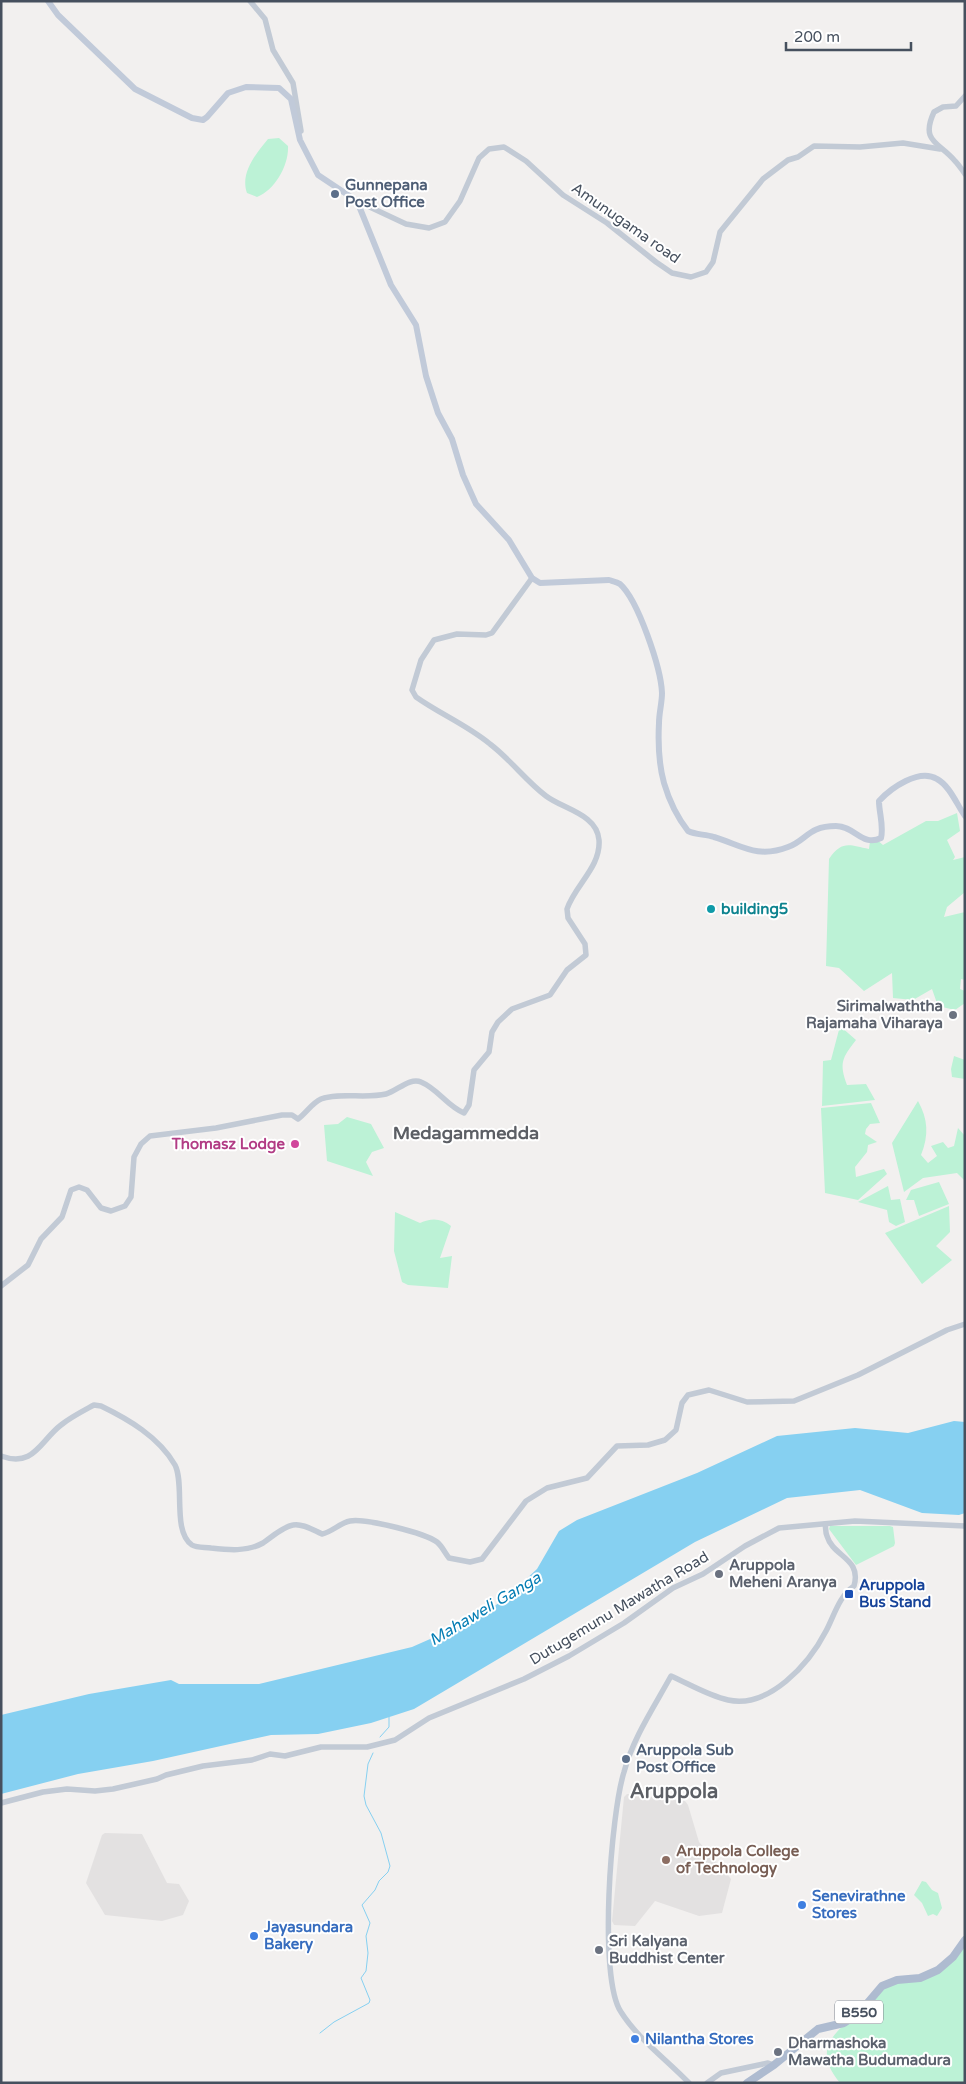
<svg xmlns="http://www.w3.org/2000/svg" width="966" height="2084" font-family="'Varela Round',sans-serif">
	<style>
		.education { fill: #e3e1e1 }
		.green { fill: #bcf2d6 }
		.water { fill: #86d0f1 }
		.lines { fill: none; stroke-linecap: round; stroke-linejoin: round }
		.stream { stroke: #86d0f1; stroke-width: 1 }
		.tertiary { stroke: #c2cad5; stroke-width: 5.5 }
		.secondary { stroke: #c1cad9; stroke-width: 6 }
		.primary { stroke: #aebbd0; stroke-width: 8 }
		.service-dot { fill: #5c6f8a; stroke: #fff; stroke-width: 2 }
		.culture-dot { fill: #0f9aa8; stroke: #fff; stroke-width: 2 }
		.worship-dot { fill: #6b7280; stroke: #fff; stroke-width: 2 }
		.hotel-dot { fill: #d1479c; stroke: #fff; stroke-width: 2 }
		.transit-dot { fill: #1a4fb4; stroke: #fff; stroke-width: 2 }
		.education-dot { fill: #8d6e63; stroke: #fff; stroke-width: 2 }
		.shop-dot { fill: #3f7fe0; stroke: #fff; stroke-width: 2 }
		.labels { text-anchor: middle; dominant-baseline: central; stroke-width: 4; stroke-linejoin: round; paint-order: stroke }
		.shield { fill: #fff; stroke: #7e848e; stroke-width: 1 }
		.shield-label { font-size: 14px; font-weight: bold; fill: #46505e }
		.service-label { font-size: 15px; font-weight: bold; fill: #4e5e75; stroke: #fff; text-anchor: start }
		.street-label { font-size: 15px; fill: #46505e; stroke: #fff }
		.culture-label { font-size: 15px; font-weight: bold; fill: #0d838f; stroke: #fff; text-anchor: start }
		.worship-label { font-size: 15px; font-weight: bold; fill: #5b616d; stroke: #fff; text-anchor: start }
		.hotel-label { font-size: 15px; font-weight: bold; fill: #b23c85; stroke: #fff; text-anchor: end }
		.transit-label { font-size: 15px; font-weight: bold; fill: #164399; stroke: #fff; text-anchor: start }
		.education-label { font-size: 15px; font-weight: bold; fill: #785e54; stroke: #fff; text-anchor: start }
		.shop-label { font-size: 15px; font-weight: bold; fill: #366cbe; stroke: #fff; text-anchor: start }
		.water-label { font-size: 16px; font-style: italic; fill: #047db4; stroke: #fff }
		.quarter-label { font-size: 18px; font-weight: bold; fill: #5c5f65; stroke: #fff }
		.district-label { font-size: 20px; font-weight: bold; fill: #5c5f65; stroke: #fff }
	</style>
	<rect width="100%" height="100%" fill="#f2f0ef"/>
	<!-- education -->
	<g class="education">
		<polygon points="627,1794 685,1801 688,1805 699,1842 731,1879 722,1913 699,1916 655,1901 635,1926 614,1925 612,1921 624,1797"/>
		<polygon points="105,1833 142,1834 167,1883 179,1884 189,1901 183,1915 162,1921 105,1915 86,1883 102,1835"/>
	</g>
	<!-- green -->
	<g class="green">
		<path d="M279 138 288 146C289 165 275 190 257 197L247 193C240 173 255 155 268 139Z"/>
		<path d="M957 813 960 831 947 840 955 857 953 860 965 857V892L947 907 944 917 965 912V980L961 979 960 989 965 991V1003L955 1010 938 1006 932 989 913 1000 893 998 892 973 864 991 839 968 826 966 829 859C842 840 849 845 869 849L870 841 876 839 883 845 926 821H938Z"/>
		<path d="M840 1026 856 1040C842 1058 839 1063 847 1085L866 1084 875 1100 822 1106 823 1061 831 1060Z"/>
		<polygon points="954,1056 965,1060 965,1079 952,1077 951,1069"/>
		<path d="M918 1101C928 1119 929 1135 921 1155L928 1163 937 1156 931 1146 943 1142 948 1148 954 1146 958 1128 965 1136V1181L957 1173 923 1178 904 1192 892 1143Z"/>
		<polygon points="871,1103 880,1123 870,1124 866,1129 865,1134 877,1142 868,1145 867,1152 855,1167 856,1177 884,1169 887,1174 858,1200 825,1193 821,1108"/>
		<polygon points="347,1117 371,1124 384,1148 372,1152 366,1162 373,1176 327,1161 324,1125 338,1124"/>
		<polygon points="939,1182 949,1204 919,1216 914,1200 906,1200 911,1190"/>
		<polygon points="888,1186 891,1200 900,1199 905,1222 896,1226 889,1222 887,1210 858,1202"/>
		<polygon points="949,1206 950,1232 936,1246 952,1260 922,1284 885,1233"/>
		<path d="M395 1212 420 1223C431 1218 441 1218 451 1226L440 1258 452 1256 448 1288 408 1285 402 1282 394 1251Z"/>
		<polygon points="830,1526 890,1526 893,1527 895,1543 894,1546 856,1565 829,1529"/>
		<polygon points="922,1881 926,1882 932,1890 938,1893 942,1908 937,1916 933,1914 928,1916 922,1903 914,1895"/>
		<path d="M965 1943V2083H840C809 2046 839 2030 865 2007 874 1998 885 1985 897 1980 907 1976 922 1979 931 1974 943 1965 954 1952 965 1943Z"/>
	</g>
	<!-- water -->
	<polygon class="water" points="954,1421 965,1422 965,1513 959,1515 922,1513 860,1490 787,1498 695,1542 414,1709 371,1723 318,1734 271,1735 153,1761 78,1774 1,1794 1,1715 89,1694 171,1680 179,1684 259,1684 412,1647 480,1617 508,1596 537,1569 559,1531 577,1520 697,1473 777,1436 855,1428 908,1433"/>
	<g class="lines">
		<!-- stream -->
		<g class="stream">
			<polyline points="380,1737 389,1727 389,1717"/>
			<polyline points="320,2033 334,2022 369,2003 370,2000 361,1978 366,1971 368,1953 366,1936 370,1923 362,1905 375,1890 379,1881 388,1872 390,1866 381,1833 366,1805 364,1796 368,1764 373,1753"/>
		</g>
		<!-- tertiary -->
		<g class="tertiary">
			<polyline points="250,1 265,19 273,50 293,83 301,131"/>
			<path d="M965 96 956 106 943 107 934 112C920 142 939 142 955 161 959 165 962 170 965 174"/>
			<polyline points="357,201 406,224 429,228 445,222 460,201 479,158 489,149 504,147 526,161 563,195 607,223 656,262 672,273 691,277 706,272 713,262 720,232 763,179 788,160 798,157 814,146 860,147 903,143 940,149"/>
			<path d="M1 1286 28 1265 41 1239 62 1217 71 1190 79 1187 87 1190 101 1208 111 1211 125 1206 131 1197 134 1157 141 1144 150 1136 216 1128 282 1115H292L298 1119C306 1113 312 1103 321 1099 339 1092 366 1099 386 1094 397 1091 410 1077 421 1082 438 1089 447 1106 464 1113L469 1105 474 1070 489 1052 492 1032 498 1022 512 1009 550 995 567 970 586 955 585 944 568 918 567 909C575 885 601 867 599 840 597 814 563 809 546 796 526 781 510 759 490 744 467 725 440 714 416 697L412 690 421 660 434 640 457 634 486 635 492 633 532 578"/>
			<path d="M1 1456C34 1468 40 1441 61 1425 71 1417 83 1411 94 1405L101 1406C128 1419 159 1437 175 1465 185 1484 172 1532 192 1545 197 1548 205 1547 211 1548 228 1550 247 1552 263 1543 272 1537 282 1527 293 1525 302 1523 313 1530 322 1534 332 1532 340 1523 350 1521 365 1518 425 1533 437 1542 442 1546 445 1553 449 1558L470 1562 482 1559 526 1501 547 1488 587 1478 617 1446 648 1445 665 1440 676 1430 682 1403 688 1395 709 1390 747 1402 794 1401 858 1375 947 1330 965 1324"/>
			<polyline points="1,1803 43,1792 67,1789 95,1791 113,1789 157,1779 166,1775 203,1766 252,1760 270,1754 285,1756 321,1747 367,1747 395,1740 429,1718 524,1679 569,1656 624,1623 673,1588 703,1574 745,1546 779,1528 855,1521 965,1526"/>
			<path d="M689 2083C667 2060 638 2039 621 2012 598 1978 611 1813 624 1772 633 1738 654 1707 671 1676 689 1684 709 1696 728 1700 769 1709 809 1664 826 1631 834 1616 839 1596 854 1586 862 1558 833 1557 827 1536 825 1532 826 1527 825 1524"/>
			<polyline points="707,2083 721,2073 768,2063 774,2065"/>
		</g>
		<!-- secondary -->
		<path class="secondary" d="M48 1 58 15 135 89 192 118 203 120 207 117 228 93 246 87 279 88 291 99 300 140 318 175 357 201 391 285 416 325 426 376 438 413 452 439 463 475 476 504 509 540 532 578 540 583 609 580C612 581 617 582 620 584 638 600 661 668 662 693 662 703 659 713 659 723 658 742 659 765 664 783 669 800 677 817 688 831 696 835 705 834 714 837 741 845 757 859 788 847 807 840 808 826 836 826 855 826 862 847 881 838 884 826 879 813 879 801 891 788 919 768 937 779 950 786 957 805 965 816"/>
		<!-- primary -->
		<polyline class="primary" points="747,2083 774,2065 818,2029 844,2023 859,2013 882,1986 897,1980 920,1978 938,1970 953,1957 965,1940"/>
	</g>
	<!-- markers -->
	<g class="service-dot">
		<circle cx="335" cy="194" r="5"/>
		<circle cx="626" cy="1759" r="5"/>
	</g>
	<circle class="culture-dot" cx="711" cy="909" r="5"/>
	<g class="worship-dot">
		<circle cx="953" cy="1015" r="5"/>
		<circle cx="719" cy="1574" r="5"/>
		<circle cx="599" cy="1950" r="5"/>
		<circle cx="778" cy="2052" r="5"/>
	</g>
	<circle class="hotel-dot" cx="295" cy="1144" r="5"/>
	<rect class="transit-dot" x="844" y="1589" width="10" height="10" rx="2.5"/>
	<circle class="education-dot" cx="666" cy="1860" r="5"/>
	<g class="shop-dot">
		<circle cx="802" cy="1905" r="5"/>
		<circle cx="254" cy="1936" r="5"/>
		<circle cx="635" cy="2039" r="5"/>
	</g>
	<g class="labels">
		<!-- shield labels -->
		<rect class="shield" x="835" y="2000.5" width="48" height="23" rx="4"/>
		<g class="shield-label">
			<text x="859" y="2012">B550</text>
		</g>
		<!-- service labels -->
		<g class="service-label">
			<text x="345" y="185">Gunnepana<tspan x="345" dy="17">Post Office</tspan></text>
			<text x="636" y="1750">Aruppola Sub<tspan x="636" dy="17">Post Office</tspan></text>
		</g>
		<!-- street labels -->
		<g class="street-label">
			<text transform="translate(626 223) rotate(35)">Amunugama road</text>
			<text transform="translate(619 1608) rotate(-31)">Dutugemunu Mawatha Road</text>
		</g>
		<!-- culture labels -->
		<g class="culture-label">
			<text x="721" y="909">building5</text>
		</g>
		<!-- worship labels -->
		<g class="worship-label">
			<text x="943" y="1006" text-anchor="end">Sirimalwaththa<tspan x="943" dy="17">Rajamaha Viharaya</tspan></text>
			<text x="729" y="1565">Aruppola<tspan x="729" dy="17">Meheni Aranya</tspan></text>
			<text x="609" y="1941">Sri Kalyana<tspan x="609" dy="17">Buddhist Center</tspan></text>
			<text x="788" y="2043">Dharmashoka<tspan x="788" dy="17">Mawatha Budumadura</tspan></text>
		</g>
		<!-- hotel labels -->
		<g class="hotel-label">
			<text x="285" y="1144">Thomasz Lodge</text>
		</g>
		<!-- transit labels -->
		<g class="transit-label">
			<text x="859" y="1585">Aruppola<tspan x="859" dy="17">Bus Stand</tspan></text>
		</g>
		<!-- education labels -->
		<g class="education-label">
			<text x="676" y="1851">Aruppola College<tspan x="676" dy="17">of Technology</tspan></text>
		</g>
		<!-- shop labels -->
		<g class="shop-label">
			<text x="812" y="1896">Senevirathne<tspan x="812" dy="17">Stores</tspan></text>
			<text x="264" y="1927">Jayasundara<tspan x="264" dy="17">Bakery</tspan></text>
			<text x="645" y="2039">Nilantha Stores</text>
		</g>
		<!-- water labels -->
		<g class="water-label">
			<text transform="translate(485 1609) rotate(-31)">Mahaweli Ganga</text>
		</g>
		<!-- quarter labels -->
		<g class="quarter-label">
			<text x="466" y="1133">Medagammedda</text>
		</g>
		<!-- district labels -->
		<g class="district-label">
			<text x="674" y="1792">Aruppola</text>
		</g>
	</g>
	<!-- border -->
	<rect width="966" height="2084" fill="none" stroke="#46505e" stroke-width="5"/>
	<!-- scale -->
	<path d="M786 42v8h125v-8" fill="none" stroke="#46505e" stroke-width="2.5"/>
	<text x="794" y="42" font-size="15" fill="#46505e" stroke="#ffffff" stroke-width="4" paint-order="stroke">200 m</text>
</svg>
